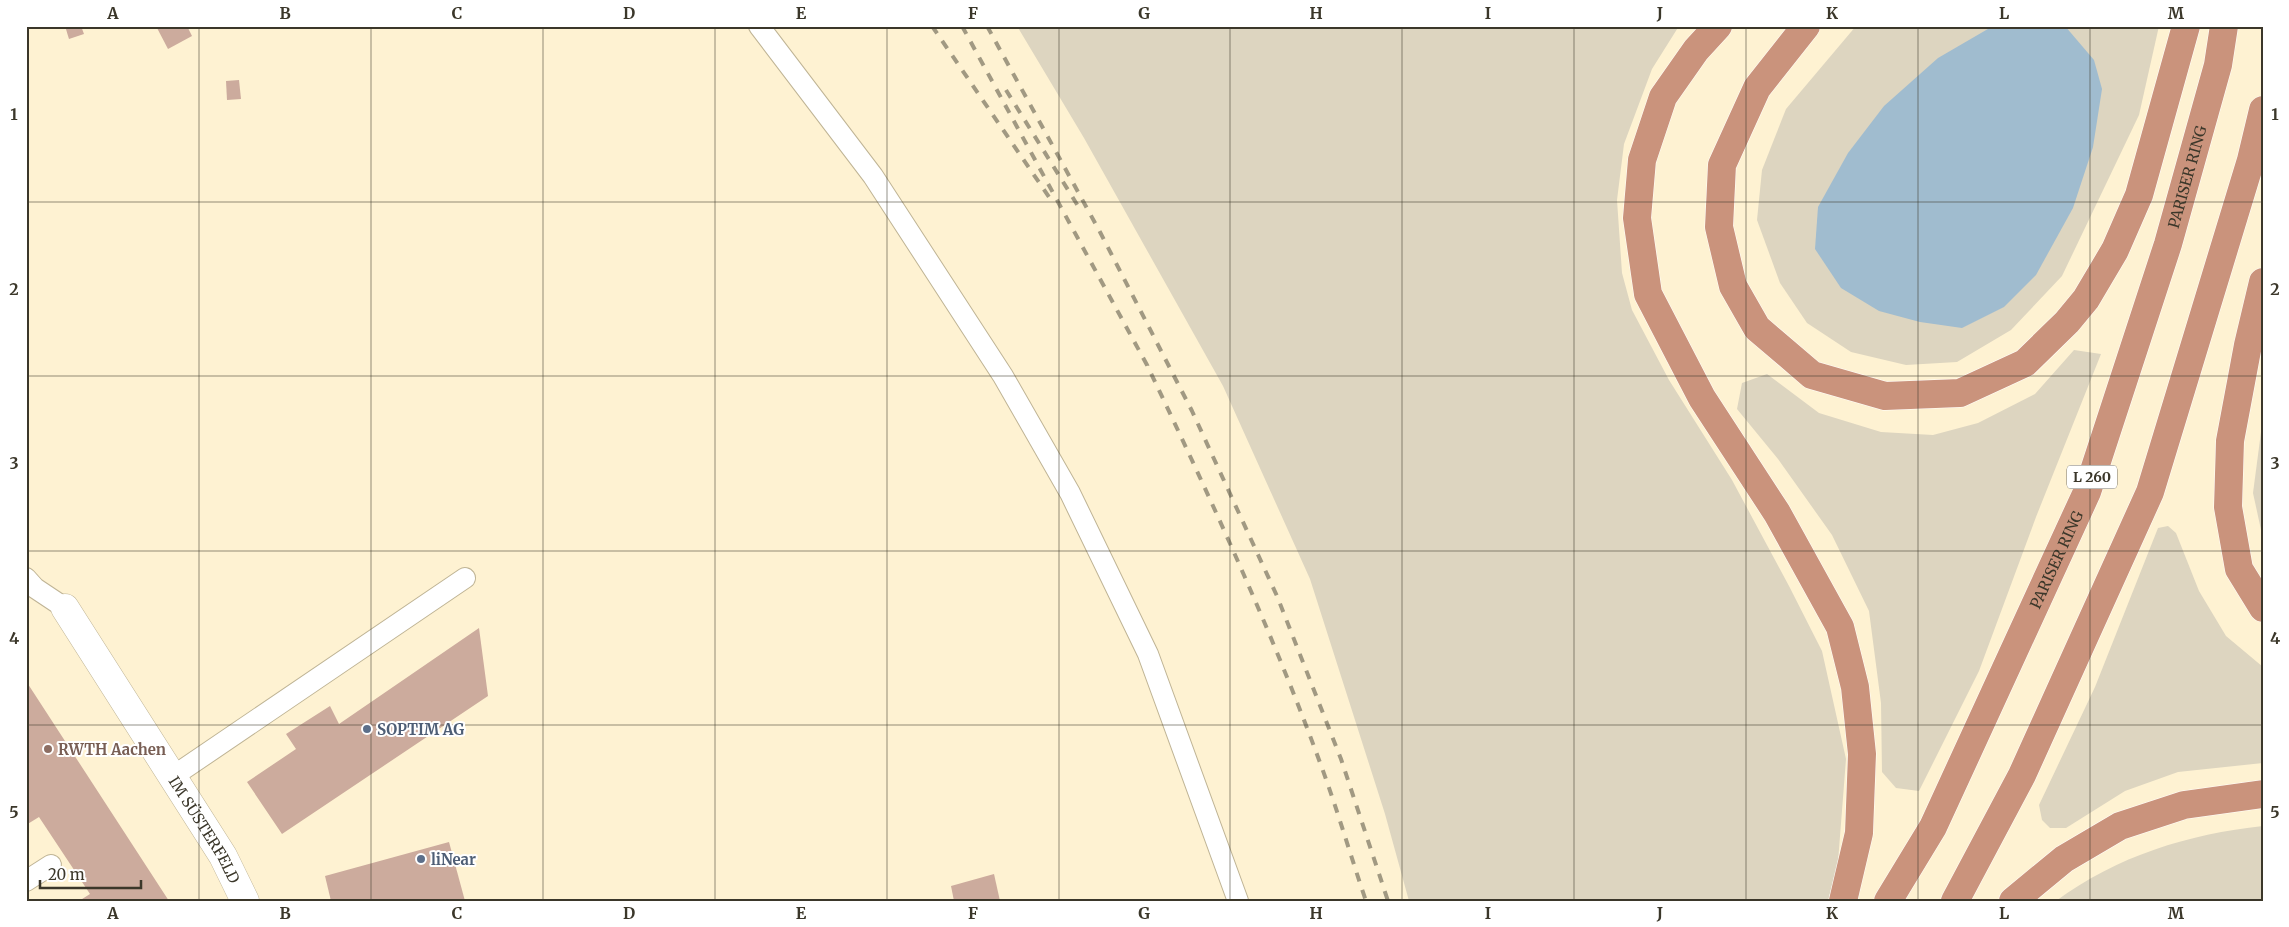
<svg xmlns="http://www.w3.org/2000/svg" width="2289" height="927" font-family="Merriweather,serif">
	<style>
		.green { fill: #ddd5c0 }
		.water { fill: #a0bccf }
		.building { fill: #ccab9d }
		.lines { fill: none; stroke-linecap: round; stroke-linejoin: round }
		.service-casing { stroke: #bfb495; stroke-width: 22 }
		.minor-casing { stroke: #bfb495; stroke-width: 29 }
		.trunk-casing { stroke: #fff; stroke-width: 29 }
		.service { stroke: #fff; stroke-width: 20 }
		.minor { stroke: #fff; stroke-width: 28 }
		.trunk { stroke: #ca937c; stroke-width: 28 }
		.rail { stroke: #a19982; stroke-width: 4; stroke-dasharray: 9 9; stroke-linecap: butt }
		.grid { fill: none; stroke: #3b372a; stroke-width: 1; stroke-opacity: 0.55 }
		.service-dot { fill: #5c6f8a; stroke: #fff; stroke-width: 2 }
		.education-dot { fill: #8d6e63; stroke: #fff; stroke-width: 2 }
		.labels { text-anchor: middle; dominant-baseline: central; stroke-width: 4; stroke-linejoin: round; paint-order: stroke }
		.shield { fill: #fff; stroke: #76736a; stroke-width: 1 }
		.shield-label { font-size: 14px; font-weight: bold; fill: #3b372a }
		.street-label { font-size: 15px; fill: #3b372a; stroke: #fff }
		.service-label { font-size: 15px; font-weight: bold; fill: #4e5e75; stroke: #fff; text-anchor: start }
		.education-label { font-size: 15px; font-weight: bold; fill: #785e54; stroke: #fff; text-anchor: start }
		.neatline { fill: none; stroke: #3b372a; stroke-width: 2 }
		.grid-label { font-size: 16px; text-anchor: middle; font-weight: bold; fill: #3b372a }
	</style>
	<rect width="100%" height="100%" fill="#fef2d2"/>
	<!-- green -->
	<g class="green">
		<polygon points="1017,26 1679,26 1652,69 1624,144 1617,200 1622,273 1632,310 1669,380 1732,480 1789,586 1822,651 1846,759 1838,862 1828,901 1409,901 1385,814 1310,579 1223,386 1084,138"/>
		<polygon points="1856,26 2159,26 2139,115 2062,276 2011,330 1957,362 1906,365 1851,352 1807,323 1780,283 1757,220 1762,170 1786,109"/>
		<polygon points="2074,350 2101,354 2036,517 1979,671 1919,791 1896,788 1882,772 1881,703 1869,611 1832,535 1778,459 1737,409 1742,383 1767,374 1819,413 1881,432 1933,435 1978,423 2035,394"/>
		<polygon points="2263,417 2263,539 2253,493"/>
		<polygon points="2168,526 2176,533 2199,591 2226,636 2263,667 2263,763 2178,772 2125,791 2066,828 2050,828 2042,820 2039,805 2095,687 2158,528"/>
		<path d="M2263 826V901H2056C2117 856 2188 834 2263 826Z"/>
	</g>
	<!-- water -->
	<polygon class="water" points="1993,26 2065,26 2094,60 2102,89 2093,147 2073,208 2036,275 2004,307 1962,328 1920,322 1879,311 1841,288 1815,249 1818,207 1848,153 1884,106 1938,58"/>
	<!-- building -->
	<g class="building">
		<polygon points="65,26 81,26 84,34 69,39"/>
		<polygon points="156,26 187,26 192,36 168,49"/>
		<polygon points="239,80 241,99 227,100 226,81"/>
		<polygon points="479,628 488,696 282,834 247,782 296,749 286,734 330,706 339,724"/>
		<polygon points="26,681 169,901 79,901 90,894 39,817 26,825"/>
		<polygon points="449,842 465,901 331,901 325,876"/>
		<polygon points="994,874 1000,901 954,901 951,886"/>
	</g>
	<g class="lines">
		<!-- service casing -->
		<g class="service-casing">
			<g id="service">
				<polyline points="759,26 873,176 1003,376 1070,493 1148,654 1238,901"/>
				<polyline points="26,578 35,588 65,608"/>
				<polyline points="172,777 465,578"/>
				<polyline points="26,881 51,865"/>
			</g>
		</g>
		<!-- minor casing -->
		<g class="minor-casing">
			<g id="minor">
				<path id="s1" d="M65 608 223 856 245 901"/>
			</g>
		</g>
		<!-- trunk casing -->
		<g class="trunk-casing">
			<g id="trunk">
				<polyline points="1718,26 1696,50 1663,97 1642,160 1637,218 1648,294 1702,398 1777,513 1840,627 1855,687 1862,754 1859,833 1843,901"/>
				<polyline points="1806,26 1757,88 1722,165 1719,227 1733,286 1757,328 1812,375 1885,396 1960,393 2025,363 2067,322 2086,299 2115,250 2139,195 2186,26"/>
				<polyline points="2263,282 2248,345 2230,441 2228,507 2239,569 2263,608"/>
				<path id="s2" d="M1888 901 1933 827 2087 492 2168 244 2218 65 2224 26"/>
				<polyline points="1955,901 2022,775 2150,492 2251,160 2263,110"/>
				<polyline points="2013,901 2064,859 2120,826 2184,805 2263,794"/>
			</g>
		</g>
		<!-- service -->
		<use href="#service" class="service"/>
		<!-- minor -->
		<use href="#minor" class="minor"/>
		<!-- trunk -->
		<use href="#trunk" class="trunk"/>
		<!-- rail -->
		<g class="rail">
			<polyline points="932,26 1049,197"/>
			<path d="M962 26 1147 365C1210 497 1272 631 1322 768 1338 812 1351 857 1366 901"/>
			<polyline points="987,26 1100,232 1192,411 1277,596 1341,759 1388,901"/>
			<polyline points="1006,90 1078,206"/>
		</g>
	</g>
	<!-- grid -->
	<path class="grid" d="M199 26V901M371 26V901M543 26V901M715 26V901M887 26V901M1059 26V901M1230 26V901M1402 26V901M1574 26V901M1746 26V901M1918 26V901M2090 26V901M26 202H2263M26 376H2263M26 551H2263M26 725H2263"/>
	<!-- markers -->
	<g class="service-dot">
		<circle cx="367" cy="729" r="5"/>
		<circle cx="421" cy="859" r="5"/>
	</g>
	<circle class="education-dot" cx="48" cy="749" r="5"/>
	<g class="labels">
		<!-- shield labels -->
		<rect class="shield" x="2067" y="465.5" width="50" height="23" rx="4"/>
		<g class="shield-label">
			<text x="2092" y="477">L 260</text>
		</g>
		<!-- street labels -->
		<g class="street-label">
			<text stroke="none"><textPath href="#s2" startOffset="786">PARISER RING</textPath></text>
			<text stroke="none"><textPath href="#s2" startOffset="381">PARISER RING</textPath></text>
			<text stroke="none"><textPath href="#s1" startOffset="262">IM SÜSTERFELD</textPath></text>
		</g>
		<!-- service labels -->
		<g class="service-label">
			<text x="377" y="729">SOPTIM AG</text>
			<text x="431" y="859">liNear</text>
		</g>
		<!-- education labels -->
		<g class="education-label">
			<text x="58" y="749">RWTH Aachen</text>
		</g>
	</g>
	<!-- border -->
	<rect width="2289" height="927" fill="none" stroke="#ffffff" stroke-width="55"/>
	<!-- scale -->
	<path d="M40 880v8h101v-8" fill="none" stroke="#3b372a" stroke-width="2.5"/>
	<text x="48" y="880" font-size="15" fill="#3b372a" stroke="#ffffff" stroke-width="4" paint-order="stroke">20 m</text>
	<rect x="28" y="28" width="2234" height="872" class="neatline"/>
	<g class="grid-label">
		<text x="113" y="19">A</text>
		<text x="285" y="19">B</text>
		<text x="457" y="19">C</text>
		<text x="629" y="19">D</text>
		<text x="801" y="19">E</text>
		<text x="973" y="19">F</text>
		<text x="1144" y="19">G</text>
		<text x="1316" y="19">H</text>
		<text x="1488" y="19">I</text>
		<text x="1660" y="19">J</text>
		<text x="1832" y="19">K</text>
		<text x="2004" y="19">L</text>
		<text x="2176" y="19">M</text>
		<text x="14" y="120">1</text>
		<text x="2275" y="120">1</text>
		<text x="14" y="295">2</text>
		<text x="2275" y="295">2</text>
		<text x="14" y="469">3</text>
		<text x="2275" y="469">3</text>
		<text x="14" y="644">4</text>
		<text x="2275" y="644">4</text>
		<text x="14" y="818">5</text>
		<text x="2275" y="818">5</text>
		<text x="113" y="919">A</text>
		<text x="285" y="919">B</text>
		<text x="457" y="919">C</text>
		<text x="629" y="919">D</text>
		<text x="801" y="919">E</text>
		<text x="973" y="919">F</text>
		<text x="1144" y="919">G</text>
		<text x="1316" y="919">H</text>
		<text x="1488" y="919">I</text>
		<text x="1660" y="919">J</text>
		<text x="1832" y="919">K</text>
		<text x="2004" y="919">L</text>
		<text x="2176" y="919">M</text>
	</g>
</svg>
